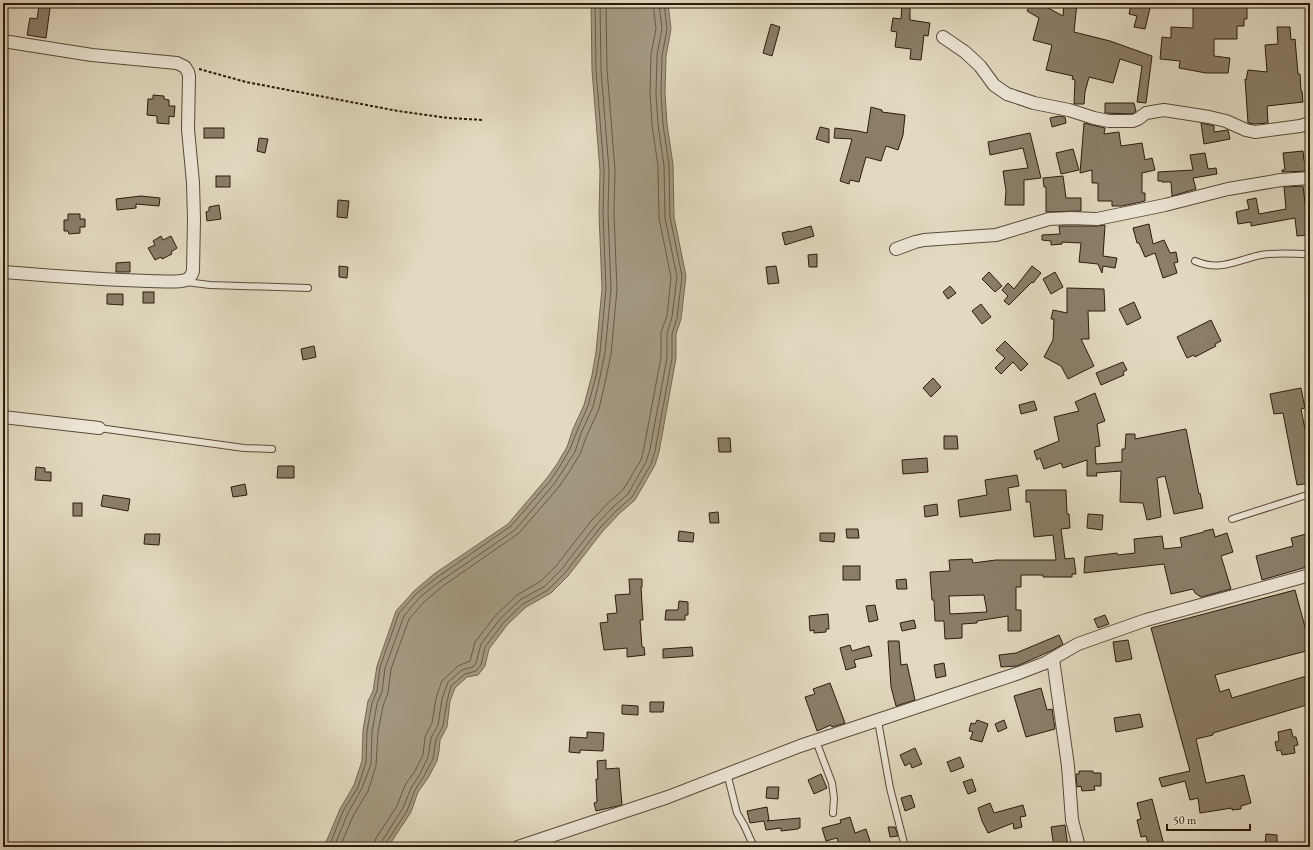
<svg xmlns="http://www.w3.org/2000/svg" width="1313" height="850" font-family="'EB Garamond',serif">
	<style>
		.water { fill: #a39982; stroke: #736752 }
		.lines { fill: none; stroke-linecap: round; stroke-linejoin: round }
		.shore { stroke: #675a46; stroke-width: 1 }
		.building { fill: #8a7e69; stroke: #2b1c0b; fill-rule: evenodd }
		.lane-casing { stroke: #584b38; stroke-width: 8 }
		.street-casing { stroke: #584b38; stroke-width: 14 }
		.path { stroke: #2b1c0b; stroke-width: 2; stroke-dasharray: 3 2; stroke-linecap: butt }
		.lane { stroke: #ece6d6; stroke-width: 6 }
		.street { stroke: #ece6d6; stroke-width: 12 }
	</style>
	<rect width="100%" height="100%" fill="#e1d9c0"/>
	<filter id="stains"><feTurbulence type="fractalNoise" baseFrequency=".005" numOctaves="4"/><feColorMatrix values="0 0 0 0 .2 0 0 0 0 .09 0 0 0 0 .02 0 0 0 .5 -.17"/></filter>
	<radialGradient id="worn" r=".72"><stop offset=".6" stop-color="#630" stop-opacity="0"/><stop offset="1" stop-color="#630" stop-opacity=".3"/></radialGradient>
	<!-- water -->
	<polygon class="water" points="591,3 668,3 671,29 666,56 665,93 667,124 673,165 674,217 686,276 681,319 676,334 676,358 659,452 655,465 635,500 620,513 602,532 568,576 551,593 526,607 507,625 489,649 485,666 478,675 467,677 455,688 450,701 447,727 440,740 439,751 437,761 428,778 418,792 411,812 388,847 324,847 340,809 354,785 362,761 363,730 368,701 373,691 377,666 396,611 414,591 434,574 508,524 547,478 557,464 567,447 573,429 584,405 592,375 596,352 602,289 599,213 600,171 592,70"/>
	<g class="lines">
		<!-- shore -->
		<g class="shore">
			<polyline points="329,847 343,811 358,787 366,762 367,731 372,703 377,691 380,667 399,613 416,594 436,578 511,526 550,481 560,466 570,449 577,431 588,406 596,376 600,352 606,289 603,213 604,170 596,70 595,3"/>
			<polyline points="334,847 348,813 362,788 371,764 372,732 377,704 382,692 385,668 404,616 420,597 439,582 515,530 554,484 564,469 575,452 581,433 593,407 600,377 605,353 611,289 608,213 609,170 601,70 600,3"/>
			<polyline points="340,847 353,816 368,791 376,766 378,732 383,706 388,693 391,669 409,619 424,602 443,586 519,533 558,488 569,472 580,454 587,435 599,409 606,378 611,354 617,290 614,213 615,170 607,69 606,3"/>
			<polyline points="374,847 376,838 397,806 405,785 415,771 423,755 425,737 432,723 436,698 442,681 458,666 470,661 475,642 496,615 517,595 541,581 556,566 591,521 609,502 623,490 641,460 644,448 661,357 661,332 667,316 671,277 659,218 658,166 652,125 650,94 651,54 656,29 653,3"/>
			<polyline points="380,847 382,841 403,808 411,788 420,774 428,757 431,738 438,725 442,699 448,682 462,670 473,667 476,663 481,644 500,619 520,600 545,586 561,570 595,526 614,506 628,494 646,462 650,449 667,358 667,333 672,317 677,277 665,218 664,166 658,125 656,94 657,55 662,29 659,3"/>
			<polyline points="385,847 386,843 407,811 415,790 424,776 433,759 436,739 443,726 447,701 451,686 465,674 476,671 481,665 485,647 504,622 523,604 548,590 565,573 599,529 617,510 632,497 651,464 655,451 672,358 672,334 677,318 682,276 670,217 669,165 663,124 661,93 662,56 667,29 664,3"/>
		</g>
	</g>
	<!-- building -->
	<g class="building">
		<polygon points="902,3 910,3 910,20 930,23 928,36 924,35 921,60 910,59 911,49 895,47 897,32 891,31 893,18 901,19"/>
		<polygon points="1031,3 1039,3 1063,16 1064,3 1077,3 1074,32 1110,41 1152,56 1146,103 1137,102 1142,66 1120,59 1113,83 1089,77 1085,92 1084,104 1074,104 1075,80 1072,79 1073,76 1046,70 1052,45 1033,40 1039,18 1027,11"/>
		<polygon points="1193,3 1247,3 1247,19 1244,19 1244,26 1237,26 1237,39 1214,39 1214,56 1230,58 1228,73 1206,73 1179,68 1180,61 1160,59 1162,37 1171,38 1171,27 1193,28"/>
		<polygon points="1131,4 1150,8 1145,29 1134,27 1137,16 1129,14"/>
		<polygon points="39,6 50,8 46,38 27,35 30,18 37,19"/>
		<polygon points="771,24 780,27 772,56 763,53"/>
		<polygon points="1277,27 1290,27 1291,40 1295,39 1298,74 1300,74 1301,91 1302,91 1303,102 1267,106 1268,123 1255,124 1248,123 1245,79 1246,80 1248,70 1267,72 1265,45 1278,44"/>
		<polygon points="153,95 164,96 164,99 169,100 169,106 175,106 174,117 169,116 169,124 157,123 157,116 147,115 148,99 153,99"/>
		<polygon points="1105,103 1134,103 1136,111 1132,114 1105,113"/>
		<polygon points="871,107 882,110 882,112 905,115 903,135 898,150 886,146 881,161 866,157 859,182 850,180 849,184 840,181 852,139 834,138 835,128 858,131 867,133"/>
		<polygon points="1059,116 1065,117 1066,123 1052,127 1050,118"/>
		<polygon points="1084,123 1105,128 1104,134 1119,132 1121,146 1142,143 1145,160 1152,158 1155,170 1142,173 1142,193 1145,193 1145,201 1122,206 1112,206 1112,201 1098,201 1098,183 1092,183 1092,170 1080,173"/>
		<polygon points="1201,123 1214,126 1214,132 1228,130 1230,139 1204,144"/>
		<polygon points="820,127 829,129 829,143 816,139"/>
		<rect x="204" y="128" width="20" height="10"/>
		<polygon points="1030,133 1041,178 1024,180 1024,205 1005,205 1006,191 1003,171 1028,168 1023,148 990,155 988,142"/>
		<polygon points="259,138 268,139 265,153 257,151"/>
		<polygon points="1073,149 1079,170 1061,174 1056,153"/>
		<polygon points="1303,151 1304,161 1310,161 1310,171 1282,172 1282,170 1285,170 1283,153"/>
		<polygon points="1205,153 1208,169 1216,168 1217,174 1193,178 1196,189 1172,196 1171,182 1162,182 1162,181 1158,181 1158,172 1193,170 1190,155"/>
		<rect x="216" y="176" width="14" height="11"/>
		<polygon points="1063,176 1066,198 1081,198 1081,211 1046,212 1046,187 1044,187 1043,178"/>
		<polygon points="1303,186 1309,235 1297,236 1295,218 1251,226 1251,222 1238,224 1236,212 1249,209 1247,200 1256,198 1259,214 1286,209 1284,187"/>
		<polygon points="141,196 160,198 159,206 136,204 136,208 117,210 116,199"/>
		<polygon points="338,200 349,201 347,218 337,217"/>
		<polygon points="219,205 221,219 207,221 206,212 209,211 209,207"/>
		<polygon points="68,214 80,214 80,219 85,219 85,227 80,227 80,233 69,234 68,231 64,231 64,220 68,220"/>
		<polygon points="1149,224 1153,244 1164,240 1170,253 1176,252 1178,262 1174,263 1177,273 1163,278 1155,253 1145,257 1139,243 1137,243 1133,228"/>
		<polygon points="1105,225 1103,256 1117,258 1115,268 1103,266 1102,273 1098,264 1079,262 1081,243 1062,242 1062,244 1051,245 1051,241 1042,240 1042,235 1060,234 1059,226 1097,226"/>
		<polygon points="811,226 814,236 785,245 782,233 790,231 790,232"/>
		<polygon points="161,236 163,240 171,236 177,248 171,252 172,254 162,259 161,257 155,260 148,248 155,245 153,241"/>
		<polygon points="817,254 817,267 809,267 808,255"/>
		<polygon points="130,262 130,272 116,272 116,263"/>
		<polygon points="339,266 348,267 347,278 339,277"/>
		<polygon points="776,266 779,283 768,284 766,267"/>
		<polygon points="1032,266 1041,273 1033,283 1032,282 1009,305 1004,301 1008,296 1002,290 1008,283 1014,289"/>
		<polygon points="989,272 1002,286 995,292 982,279"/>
		<polygon points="1055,272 1063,287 1051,294 1043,279"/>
		<polygon points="950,286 956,293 948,299 943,292"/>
		<polygon points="1067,288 1104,289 1105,311 1088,311 1089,339 1081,339 1094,366 1068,379 1061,366 1044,357 1053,340 1054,319 1051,319 1053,310 1067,313"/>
		<rect x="143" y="292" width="11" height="11"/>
		<polygon points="107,294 123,294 123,305 107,304"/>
		<polygon points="1134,302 1141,318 1127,325 1119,309"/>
		<polygon points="981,304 991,317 982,324 972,311"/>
		<polygon points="1211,320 1221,341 1215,344 1216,346 1195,357 1194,355 1187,358 1177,337"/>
		<polygon points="1005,341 1028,364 1021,371 1013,362 1001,374 995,368 1005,358 996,350"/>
		<polygon points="314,346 316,357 303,360 301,349"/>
		<polygon points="1123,362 1127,370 1123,372 1124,375 1101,385 1096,373"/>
		<polygon points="933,378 941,387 931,397 923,388"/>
		<polygon points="1301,388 1305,408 1301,409 1305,429 1310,428 1310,483 1297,485 1283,413 1274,414 1270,394"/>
		<polygon points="1095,393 1105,421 1097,424 1100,446 1095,447 1096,464 1122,462 1122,449 1125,449 1126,434 1135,434 1135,439 1186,429 1199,494 1200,493 1203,508 1174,514 1165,476 1157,478 1161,517 1147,520 1143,503 1120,502 1121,471 1096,473 1097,476 1087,476 1087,460 1063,468 1061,463 1044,469 1040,458 1037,460 1034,451 1059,441 1054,417 1079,411 1075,402"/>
		<polygon points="1034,401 1037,410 1021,414 1019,405"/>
		<polygon points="944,436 957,436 958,449 944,449"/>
		<polygon points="718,438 730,438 731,452 719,452"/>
		<polygon points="927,458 928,472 903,474 902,460"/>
		<polygon points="278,466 294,466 294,478 277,478"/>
		<polygon points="36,467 45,468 45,472 51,472 51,481 35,480"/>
		<polygon points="1017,475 1019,486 1008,488 1011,510 960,517 958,500 987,495 985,480"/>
		<polygon points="245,484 247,495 233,497 231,487"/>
		<path d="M1026 490H1066L1067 514H1069L1070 528 1061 529 1065 559 1074 558 1076 574H1072V577H1043V575H1021V587H1016V610H1021V631H1008V616L977 621V623L962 624V638L945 639 944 621H935L934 600H932L930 572 950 571 949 560 972 559 973 563 996 560H1056L1053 535 1034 537 1030 502H1026ZM984 595 987 612 950 614 949 596Z"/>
		<polygon points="103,495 130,499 128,511 101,506"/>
		<rect x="73" y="503" width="9" height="13"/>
		<polygon points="937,504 938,515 925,517 924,506"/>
		<polygon points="718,512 719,523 710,523 709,513"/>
		<polygon points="1088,514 1103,515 1102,530 1087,528"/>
		<polygon points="846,529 858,529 859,538 847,538"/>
		<polygon points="1213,529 1215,537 1227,533 1233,552 1221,556 1231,589 1201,597 1195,593 1193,589 1171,594 1164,564 1084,573 1085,557 1117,553 1118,555 1135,553 1134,539 1162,536 1164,549 1182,547 1180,538 1204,532 1204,531"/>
		<polygon points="679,531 694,533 693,542 678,541"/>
		<polygon points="820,533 835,533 834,542 820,541"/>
		<polygon points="1310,533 1310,566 1262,580 1256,556 1293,546 1291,538"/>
		<polygon points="145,534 160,534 159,545 144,544"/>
		<rect x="843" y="566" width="17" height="14"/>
		<polygon points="629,579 642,579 642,587 641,587 643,620 640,620 642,647 644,647 645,655 627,657 627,648 604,650 600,623 608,622 607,614 617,613 615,595 630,594"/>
		<polygon points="906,579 907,589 897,589 896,580"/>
		<polygon points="1295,590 1310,645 1310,650 1215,675 1220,692 1229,689 1232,698 1310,675 1310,704 1213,733 1213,735 1196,739 1206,783 1244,775 1251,803 1241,806 1241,809 1232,810 1232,808 1200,813 1198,798 1190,800 1185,781 1162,787 1159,778 1190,771 1151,628"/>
		<polygon points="679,601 688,602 688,615 685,615 685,620 665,620 666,610 678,610"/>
		<polygon points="875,605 878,620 869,622 866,606"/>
		<polygon points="828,614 829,629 826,629 826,632 814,633 814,630 810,631 809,616"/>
		<polygon points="1105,615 1109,624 1098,628 1094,619"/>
		<polygon points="914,620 916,628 902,631 900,623"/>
		<polygon points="1059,635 1063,644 1053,650 1017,666 1001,667 999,655 1016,653"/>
		<polygon points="1128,640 1132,659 1116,662 1113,642"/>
		<polygon points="888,641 899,641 901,665 907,664 915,700 896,706 891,687"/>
		<polygon points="850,645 852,651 869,646 872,656 854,660 856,667 846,670 840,648"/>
		<polygon points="692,647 693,656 663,658 663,649"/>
		<polygon points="944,663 946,676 936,678 934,665"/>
		<polygon points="830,683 845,723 832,727 831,725 817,731 805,697 815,694 813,689"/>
		<polygon points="1041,688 1047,710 1052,709 1055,729 1026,737 1014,696"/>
		<polygon points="650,702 664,702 663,712 650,712"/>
		<polygon points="622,705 638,706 638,715 622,714"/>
		<polygon points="1140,714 1143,727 1116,732 1114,718"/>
		<polygon points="977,720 988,724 982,742 970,739 973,732 969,731 971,723 975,724"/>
		<polygon points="1004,720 1007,728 998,732 995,724"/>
		<polygon points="1291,729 1293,737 1296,737 1298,745 1294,746 1295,753 1282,755 1281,750 1277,751 1275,742 1279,741 1278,732"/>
		<polygon points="587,732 604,733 603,751 580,750 580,753 569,752 570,737 587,738"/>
		<polygon points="915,748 922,764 912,768 910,763 905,766 900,755"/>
		<polygon points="960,757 964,767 951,772 947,762"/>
		<polygon points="606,760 606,769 619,768 622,805 596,811 594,803 597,802 596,779 598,779 597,761"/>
		<polygon points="1079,771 1093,771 1093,773 1101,773 1101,786 1094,786 1095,790 1082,791 1081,786 1077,787 1076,774 1079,774"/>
		<polygon points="821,774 827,788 814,794 808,780"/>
		<polygon points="972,779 976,791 968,794 963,782"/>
		<polygon points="767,787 779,787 778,799 766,798"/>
		<polygon points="911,795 915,807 905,811 901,798"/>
		<polygon points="1152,799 1164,845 1157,847 1149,847 1146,836 1141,837 1137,820 1141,819 1137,803"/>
		<polygon points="990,803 994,813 1023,805 1026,816 1020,817 1022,827 1014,829 1013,823 988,833 982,821 978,808"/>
		<polygon points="767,807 769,820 767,821 800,818 800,828 798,828 798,829 781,831 781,828 766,830 764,821 750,823 747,811"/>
		<polygon points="850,817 855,833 866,829 872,847 840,847 837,838 826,841 822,828 841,823 840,820"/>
		<polygon points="1065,825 1068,847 1054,847 1051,827"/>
		<polygon points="888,827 895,827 898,836 890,837"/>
		<polygon points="1266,834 1277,835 1277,846 1265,845"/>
	</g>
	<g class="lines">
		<!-- lane casing -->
		<g class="lane-casing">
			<g id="lane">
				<path d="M1195 261C1220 272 1237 260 1261 255 1277 252 1294 254 1310 254"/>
				<polyline points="186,282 210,285 308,288"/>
				<polyline points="99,428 244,448 272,449"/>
				<polyline points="1232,519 1310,494"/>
				<polyline points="878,721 890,788 905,847"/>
				<polyline points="816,741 832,783 834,798 833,813"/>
				<polyline points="727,773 737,813 744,825 754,847"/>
			</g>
		</g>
		<!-- street casing -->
		<g class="street-casing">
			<g id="street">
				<polyline points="943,37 965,52 980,66 994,85 1007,94 1034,103 1069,110 1094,118 1109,121 1133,121 1138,119 1146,113 1164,110 1209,117 1226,121 1246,130 1255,132 1300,126 1310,123"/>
				<path d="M3 41 92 55 177 63 185 67 188 72 189 76 188 129 193 183 194 219 193 271C192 275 190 278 186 280 177 283 159 281 149 281 100 280 52 276 3 272"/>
				<polyline points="896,249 915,242 924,240 996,235 1049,219 1071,218 1097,219 1165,205 1228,189 1281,180 1310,178"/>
				<polyline points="3,417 99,428"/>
				<polyline points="1053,659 1068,766 1072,820 1079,847"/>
				<polyline points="518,847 668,797 800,746 1019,673 1045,663 1078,644 1146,620 1310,575"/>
			</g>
		</g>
		<!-- path -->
		<polyline class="path" points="199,69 246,82 398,111 448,118 484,120"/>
		<!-- lane -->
		<use href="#lane" class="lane"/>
		<!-- street -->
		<use href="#street" class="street"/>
	</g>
	<!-- margin -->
	<rect width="1313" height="850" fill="none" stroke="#e1d9c0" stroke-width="16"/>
	<rect x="4" y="4" width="1305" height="842" fill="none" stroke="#2b1c0b" stroke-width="2"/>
	<rect x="8" y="8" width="1297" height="834" fill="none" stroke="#2b1c0b"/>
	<!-- scale -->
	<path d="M1167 824v6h83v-6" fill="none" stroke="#2b1c0b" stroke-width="2"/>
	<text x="1173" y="824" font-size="12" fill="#2b1c0b" stroke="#ece6d6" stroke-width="3" paint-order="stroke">50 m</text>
	<rect width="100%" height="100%" filter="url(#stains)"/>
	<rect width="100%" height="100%" fill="url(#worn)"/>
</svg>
